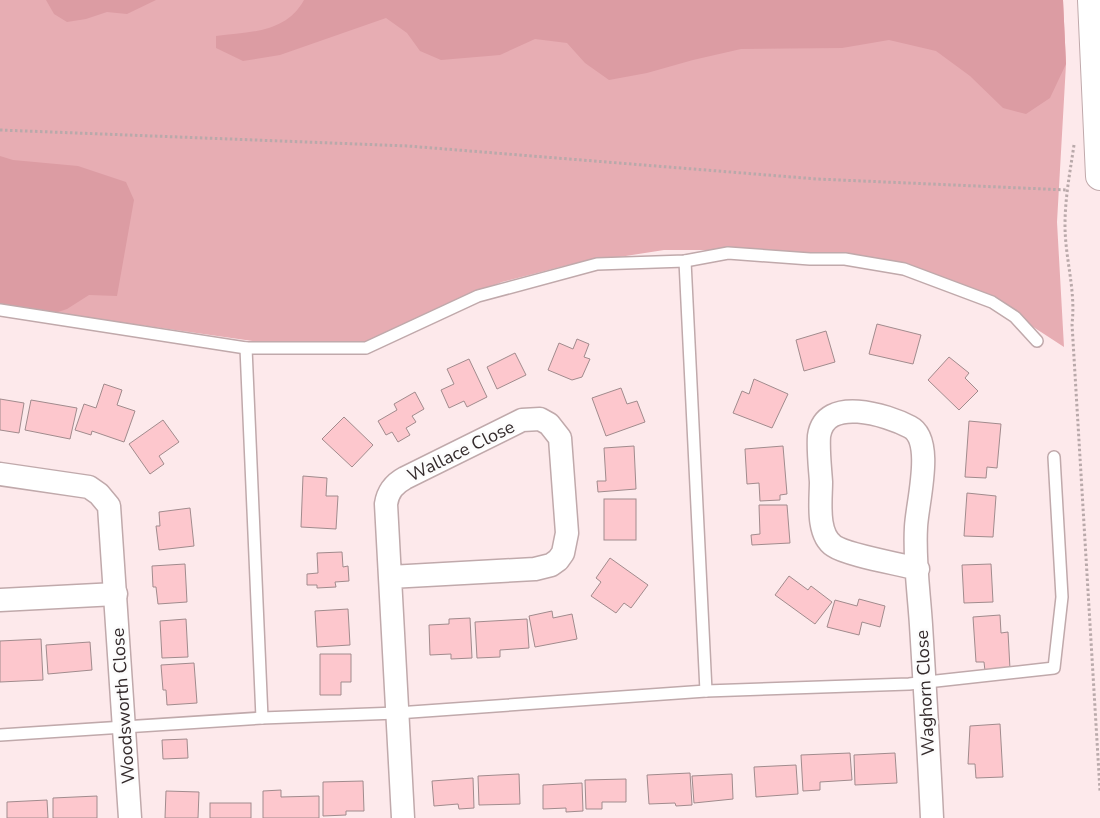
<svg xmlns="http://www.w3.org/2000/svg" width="1100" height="818" font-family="'Nunito Sans',sans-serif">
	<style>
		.green { fill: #e7adb3 }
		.forest { fill: #dc9ca3 }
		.building { fill: #fdc7cd; stroke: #a18b8d }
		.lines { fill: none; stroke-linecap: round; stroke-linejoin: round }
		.lane-casing { stroke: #c0a9ab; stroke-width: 14 }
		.street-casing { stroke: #c0a9ab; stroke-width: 25 }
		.secondary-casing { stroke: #c0a9ab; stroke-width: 30 }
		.path { stroke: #b9a9aa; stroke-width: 3; stroke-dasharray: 2.5 2.5; stroke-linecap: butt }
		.lane { stroke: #fff; stroke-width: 11 }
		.street { stroke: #fff; stroke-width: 22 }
		.secondary { stroke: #fff; stroke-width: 28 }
		.labels { text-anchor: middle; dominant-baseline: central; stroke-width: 5; stroke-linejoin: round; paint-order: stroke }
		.street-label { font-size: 18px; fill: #332a2b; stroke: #fcfcfc }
	</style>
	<rect width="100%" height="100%" fill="#fde9eb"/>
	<!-- green -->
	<polygon class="green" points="0,0 1063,0 1066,64 1057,222 1064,347 995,302 925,277 821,258 736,250 664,250 568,265 502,282 446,305 402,332 372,344 260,342 0,305"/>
	<!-- forest -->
	<g class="forest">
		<polygon points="46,0 156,0 127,14 107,12 86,19 67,22 54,14"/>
		<path d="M304 0H1063L1066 64 1050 98 1026 114 1003 108 970 76 936 51 889 40 842 48 741 49 693 60 647 73 609 80 585 63 567 43 535 39 500 55 441 60 420 51 407 33 386 18 280 55 243 61 216 48V36C249 32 286 33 304 0Z"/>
		<polygon points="0,156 13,160 78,166 126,182 134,200 117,296 89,295 67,309 55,313 0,305"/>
	</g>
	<!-- building -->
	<g class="building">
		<polygon points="877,324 921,335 913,364 869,354"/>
		<polygon points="826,331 835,362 804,371 796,340"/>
		<polygon points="577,339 589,344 584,357 590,359 582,377 572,380 548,370 559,343 573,349"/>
		<polygon points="515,353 526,375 497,389 487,367"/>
		<polygon points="949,357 969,373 965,378 978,391 959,410 928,380"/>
		<polygon points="469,359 487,397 467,407 464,401 449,408 441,390 454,384 447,369"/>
		<polygon points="754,379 788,394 772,428 733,413 742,391 749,394"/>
		<polygon points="104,384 122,390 117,405 135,411 124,442 92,431 91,435 75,430 84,404 96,408"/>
		<polygon points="621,388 627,404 637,401 645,422 606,436 592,398"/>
		<polygon points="415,392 424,409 412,416 416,422 406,428 410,435 398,442 392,432 386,435 378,421 397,410 394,404"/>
		<polygon points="0,399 24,403 19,433 0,430"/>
		<polygon points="31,400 77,408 70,439 25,430"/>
		<polygon points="344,417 373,445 352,467 322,439"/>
		<polygon points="163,420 179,442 159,456 164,464 150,474 129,444"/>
		<polygon points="969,421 1001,424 997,468 987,467 986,478 965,477"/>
		<polygon points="634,446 636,489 598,492 597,481 606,481 604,448"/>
		<polygon points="783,446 787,494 780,495 780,500 760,501 759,483 747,484 745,449"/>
		<polygon points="303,476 327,478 326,496 338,496 336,529 301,527"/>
		<polygon points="967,493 996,496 993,537 964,536"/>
		<rect x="604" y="499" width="32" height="41"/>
		<polygon points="759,505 787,505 790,543 752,545 751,535 760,534"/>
		<polygon points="190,508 194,546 159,550 156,526 160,526 159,512"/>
		<polygon points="342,552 343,567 348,566 349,581 335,582 336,587 317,588 317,585 307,585 307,574 318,573 317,553"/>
		<polygon points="610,558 648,585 631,608 624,603 616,613 591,596 601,582 596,578"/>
		<polygon points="185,564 187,602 158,604 156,587 153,587 152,566"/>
		<polygon points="991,564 993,602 964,603 962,565"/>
		<polygon points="789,576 808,590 811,586 832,602 815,624 775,595"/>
		<polygon points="859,599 885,606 880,627 862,622 859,635 827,627 835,600 857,606"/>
		<polygon points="348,609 350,645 317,647 315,611"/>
		<polygon points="552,611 553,618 572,614 577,639 535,647 529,616"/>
		<polygon points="1000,615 1001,633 1008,632 1010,669 985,671 984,662 976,662 973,617"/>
		<polygon points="470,618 472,658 451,659 451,654 430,655 429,625 449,624 449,619"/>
		<polygon points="186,619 188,657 162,658 160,621"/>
		<polygon points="527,619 529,648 500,650 500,657 477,658 475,622"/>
		<polygon points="41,639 43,680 0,682 0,641"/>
		<polygon points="90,642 92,670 48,674 46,645"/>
		<polygon points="320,654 351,654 351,682 341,682 341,695 320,695"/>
		<polygon points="194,663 197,703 167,705 166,690 163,690 161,665"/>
		<polygon points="1000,724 1003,777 976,778 975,764 968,764 970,726"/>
		<polygon points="187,739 188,758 163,759 162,740"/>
		<polygon points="850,753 852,780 820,782 820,790 803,791 801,755"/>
		<polygon points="895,753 897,783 855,785 854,755"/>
		<polygon points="796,765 798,794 756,797 754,767"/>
		<polygon points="690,773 692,805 676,806 675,803 649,804 647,775"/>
		<polygon points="519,774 520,804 479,805 478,776"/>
		<polygon points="732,774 733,799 694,803 692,776"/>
		<polygon points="473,778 474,808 459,809 458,804 434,806 432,781"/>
		<polygon points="626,779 626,802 602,802 602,809 586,809 585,780"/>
		<polygon points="363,781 364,811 346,811 346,815 323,816 323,782"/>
		<polygon points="582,783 583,811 566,812 566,808 543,809 543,785"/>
		<polygon points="281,790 281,797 319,796 319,818 263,818 263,791"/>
		<polygon points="166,791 199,792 198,818 165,818"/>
		<polygon points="97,796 97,818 53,818 53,798"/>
		<polygon points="47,800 48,818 7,818 7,802"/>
		<rect x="210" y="803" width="41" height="15"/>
	</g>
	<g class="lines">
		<!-- lane casing -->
		<g class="lane-casing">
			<g id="lane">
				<polyline points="685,261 706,691"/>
				<polyline points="0,310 246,348 366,348 478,296 597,264 685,261 728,253 810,259 845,259 904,269 992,302 1015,317 1037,341"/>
				<polyline points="246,348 262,718"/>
				<polyline points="0,735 262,718 397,713 706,691 909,684 1054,668 1062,597 1054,457"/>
			</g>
		</g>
		<!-- street casing -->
		<g class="street-casing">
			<g id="street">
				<polyline points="0,474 89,487 99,494 109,506 130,818"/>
				<path d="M918 569C900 564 847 555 834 546 816 534 821 500 821 482 820 467 818 451 819 436 825 395 887 415 910 427 935 440 917 503 916 527 914 560 919 593 921 625 925 690 929 754 932 818"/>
				<path d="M390 577 535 569 551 565 558 560 563 553 567 533 560 438 549 424 540 419 522 420 405 478C394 484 388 491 386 504L403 818"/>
				<polyline points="0,600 116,594"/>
			</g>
		</g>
		<!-- secondary casing -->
		<g class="secondary-casing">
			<polyline id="secondary" points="1092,0 1100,176"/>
		</g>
		<!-- path -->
		<g class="path">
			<polyline points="0,130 408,146 817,179 1067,190"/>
			<path d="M1074 145C1070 172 1065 198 1065 225 1065 259 1076 290 1072 324L1100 791"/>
		</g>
		<!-- lane -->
		<use href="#lane" class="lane"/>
		<!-- street -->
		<use href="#street" class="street"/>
		<!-- secondary -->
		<use href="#secondary" class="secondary"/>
	</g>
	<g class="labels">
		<!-- street labels -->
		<g class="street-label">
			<text transform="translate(461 451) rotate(-26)">Wallace Close</text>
			<text transform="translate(925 693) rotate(-93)">Waghorn Close</text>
			<text transform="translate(123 706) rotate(-94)">Woodsworth Close</text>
		</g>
	</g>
</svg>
